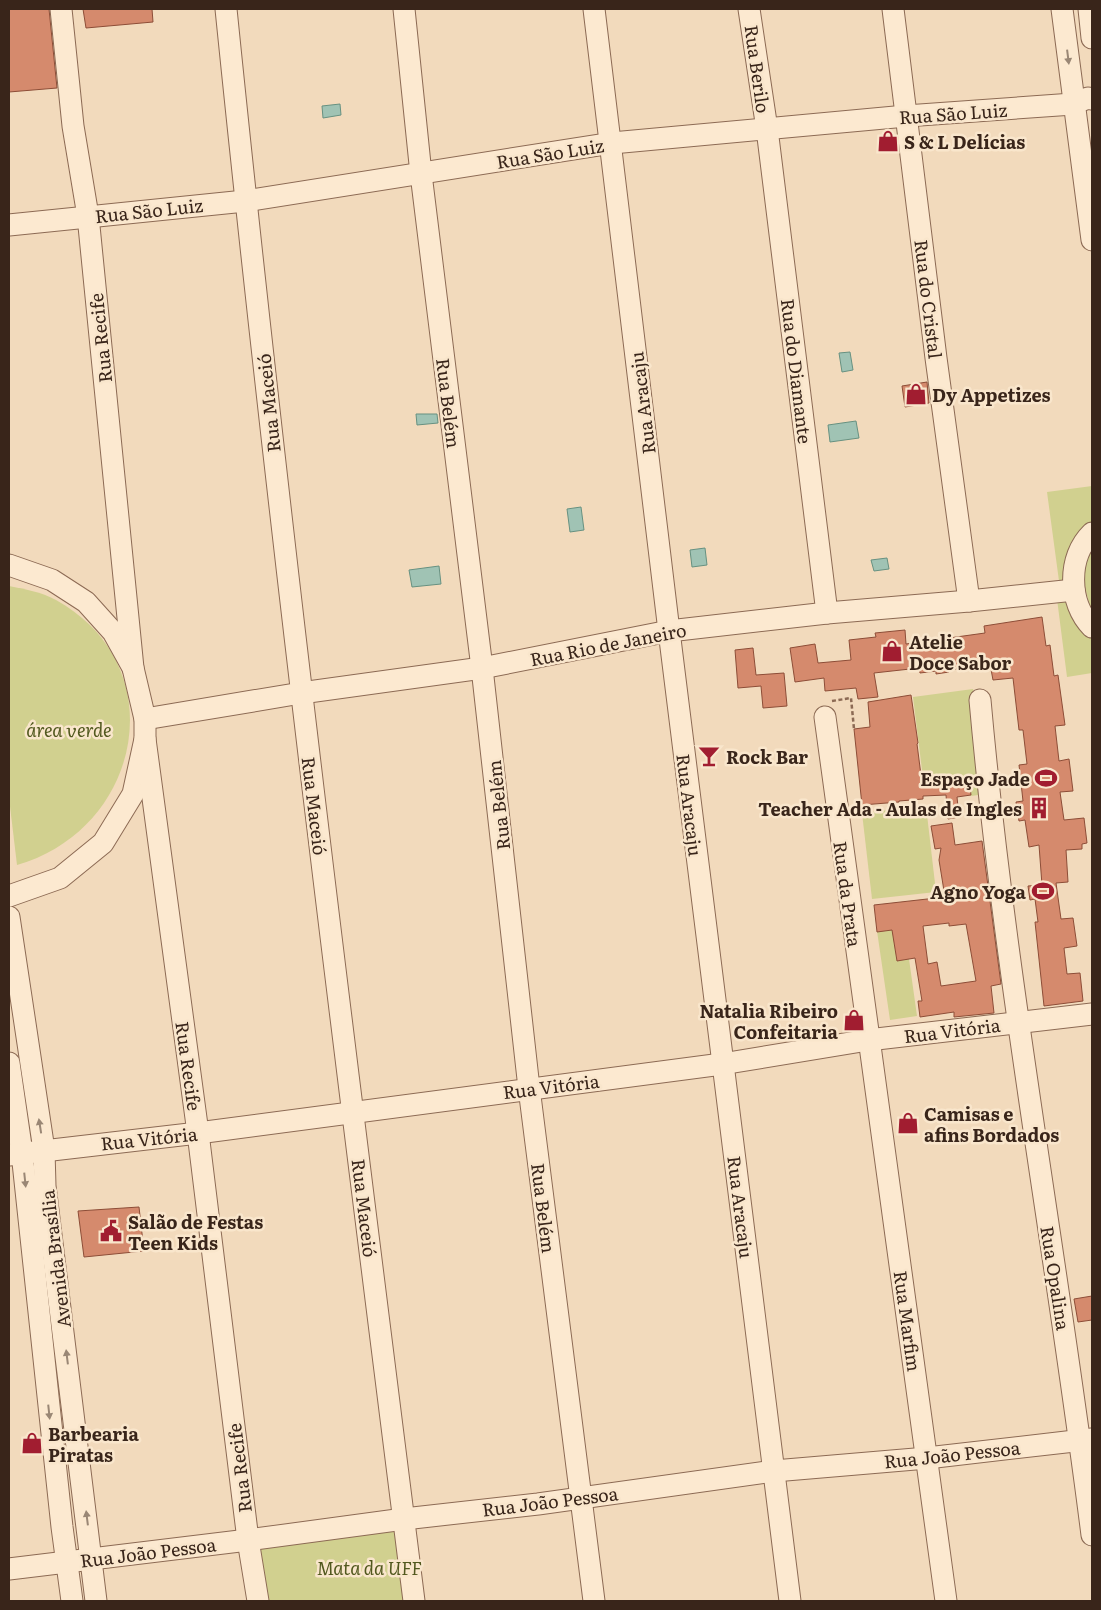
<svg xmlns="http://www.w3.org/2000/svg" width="1101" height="1610" font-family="Literata,serif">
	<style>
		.green { fill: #d1d08f }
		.water { fill: #a0c3b4; stroke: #679181 }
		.building { fill: #d58a6d; stroke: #8d4d37; fill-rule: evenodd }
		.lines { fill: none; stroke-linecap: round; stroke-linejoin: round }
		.minor-casing { stroke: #8c6a54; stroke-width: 23 }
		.path { stroke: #8c6a54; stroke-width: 2.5; stroke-dasharray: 4 2.5; stroke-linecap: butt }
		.minor { stroke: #fce9d0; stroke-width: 21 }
		.oneway { fill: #9a8775 }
		.labels { text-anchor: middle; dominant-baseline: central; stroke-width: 5; stroke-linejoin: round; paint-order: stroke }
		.street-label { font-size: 18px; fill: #39251a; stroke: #f9e6cc }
		.poi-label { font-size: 18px; font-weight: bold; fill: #39251a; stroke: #f9e6cc; text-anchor: start }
		.park-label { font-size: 18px; font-style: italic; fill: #51581e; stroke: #f9e6cc }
	</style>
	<rect width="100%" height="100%" fill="#f2dabc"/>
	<!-- green -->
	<g class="green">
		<polygon points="1092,486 1092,522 1086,527 1065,580 1059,581 1047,492"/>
		<polygon points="1092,541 1092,616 1079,562"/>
		<path d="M9 586C25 589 41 592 56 600 175 666 142 829 17 865L9 798Z"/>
		<polygon points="1065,598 1086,634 1092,638 1092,673 1067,677 1057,599"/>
		<polygon points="973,689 985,773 986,794 971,796 969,781 955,782 954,775 923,778 913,697"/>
		<polygon points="926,806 936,892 872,899 862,813"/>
		<polygon points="893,929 897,960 909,959 917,1016 890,1020 877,931"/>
		<polygon points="399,1529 408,1601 262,1601 255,1546"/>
	</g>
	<!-- water -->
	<g class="water">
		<polygon points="340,104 341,115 323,118 322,106"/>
		<polygon points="850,352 853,370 842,372 839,353"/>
		<polygon points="416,414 437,414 438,423 417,425"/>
		<polygon points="856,421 859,438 830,442 828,425"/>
		<polygon points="581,507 584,530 570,532 567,509"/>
		<polygon points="705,548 707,565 692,567 690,550"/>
		<polygon points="887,558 889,569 874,571 871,560"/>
		<polygon points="439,566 441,584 412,587 409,570"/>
	</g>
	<!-- building -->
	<g class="building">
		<polygon points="9,9 49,9 57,88 9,92"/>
		<polygon points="83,9 152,9 153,22 86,28"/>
		<polygon points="927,382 929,403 905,407 902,386"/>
		<polygon points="1042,617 1046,646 1050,645 1054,676 1058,675 1065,725 1055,726 1059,761 1069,759 1073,791 1060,792 1064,820 1084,818 1087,843 1082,844 1082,849 1066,850 1068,882 1056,883 1061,919 1073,918 1077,946 1064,948 1067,974 1080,973 1083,1001 1044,1006 1035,922 1038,922 1035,899 1030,900 1028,886 1042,885 1039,845 1029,847 1025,820 1019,821 1016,802 1023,801 1019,765 1027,764 1023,730 1019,730 1013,678 993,680 990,664 949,670 949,672 936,674 936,671 920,673 919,668 874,673 878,697 858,699 856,688 825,691 824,678 795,682 790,648 815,644 818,663 851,660 849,640 876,637 875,633 905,630 906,644 985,633 984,626"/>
		<polygon points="753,648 756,675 784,673 787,706 763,708 761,686 738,688 735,650"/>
		<polygon points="911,695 918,743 917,744 922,783 950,781 950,783 969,780 971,795 957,797 959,817 948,819 946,795 923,796 923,799 899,801 899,802 862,805 854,729 870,727 868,702"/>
		<path d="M952 823 955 845 982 841 1001 984 991 986 994 1013 954 1017V1012L920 1017 918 1001H922L915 958 897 961 892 930 877 932 874 905 945 897 939 860 941 848 935 849 931 826ZM949 923V926L966 924 976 981 941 986 937 962 928 964 923 926Z"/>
		<polygon points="139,1207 144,1251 84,1257 78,1211"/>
		<polygon points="1092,1296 1092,1320 1078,1322 1074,1299"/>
	</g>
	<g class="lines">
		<!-- minor casing -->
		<g class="minor-casing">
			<g id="minor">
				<polyline points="61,9 73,126 88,216 133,668"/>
				<path d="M226 9C280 541 347 1071 414 1601"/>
				<polyline points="404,9 421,174 482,668 529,1088 594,1601"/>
				<polyline points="594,9 669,631 790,1601"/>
				<polyline points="749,9 767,129 827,613"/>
				<polyline points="893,9 936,358 969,601"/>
				<polyline points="1062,9 1092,240"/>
				<polyline points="1089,9 1092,38"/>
				<polyline points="9,225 245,201 612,143 906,116 1073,104 1088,98 1092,99"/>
				<path d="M1092 533C1067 557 1068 603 1092 627"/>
				<polyline points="9,565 52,580 86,602 113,632 133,668 145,719 145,739 133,794 103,843 60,878 9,896"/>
				<path d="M980 700C1005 980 1057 1256 1092 1535"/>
				<polyline points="825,717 946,1601"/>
				<polyline points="145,719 301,693 482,668 669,631 827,613 969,601 1074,590"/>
				<polyline points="145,739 198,1133 248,1540 258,1601"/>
				<polyline points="9,917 44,1150 45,1186 96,1601"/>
				<polyline points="9,1063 22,1153 62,1527 72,1601"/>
				<polyline points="9,1155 198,1133 722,1064 868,1040 1092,1014"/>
				<polyline points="9,1569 248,1540 404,1519 538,1504 774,1471 927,1458 1092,1439"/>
			</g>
		</g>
		<!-- path -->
		<polyline class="path" points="832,701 851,698 854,729"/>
		<!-- minor -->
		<use href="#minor" class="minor"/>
	</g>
	<!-- one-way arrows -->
	<defs><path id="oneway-solid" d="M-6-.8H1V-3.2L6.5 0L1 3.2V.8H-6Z" transform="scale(1.25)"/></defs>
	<g class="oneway">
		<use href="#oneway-solid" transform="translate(1068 57) rotate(83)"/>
		<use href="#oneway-solid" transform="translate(40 1126) rotate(-99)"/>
		<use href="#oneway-solid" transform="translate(25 1180) rotate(84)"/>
		<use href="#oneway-solid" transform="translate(67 1357) rotate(-97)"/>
		<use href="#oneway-solid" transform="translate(49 1412) rotate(84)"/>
		<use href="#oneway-solid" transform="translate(87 1518) rotate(-97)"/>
	</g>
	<!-- icons -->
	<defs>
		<g id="shop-bare" transform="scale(1.725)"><path d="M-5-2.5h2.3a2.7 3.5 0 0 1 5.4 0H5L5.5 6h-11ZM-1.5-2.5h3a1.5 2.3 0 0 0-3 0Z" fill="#a11d30" stroke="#f9e6cc" stroke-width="2.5" paint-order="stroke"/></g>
		<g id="bar-bare" transform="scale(1.725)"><path d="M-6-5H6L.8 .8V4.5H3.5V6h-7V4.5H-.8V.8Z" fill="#a11d30" stroke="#f9e6cc" stroke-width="2.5" paint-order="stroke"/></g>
		<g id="stadium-bare" transform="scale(1.725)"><path d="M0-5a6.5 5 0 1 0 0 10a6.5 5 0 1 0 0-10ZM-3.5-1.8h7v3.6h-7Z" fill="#a11d30" stroke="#f9e6cc" stroke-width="2.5" paint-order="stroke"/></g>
		<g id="building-bare" transform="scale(1.725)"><path d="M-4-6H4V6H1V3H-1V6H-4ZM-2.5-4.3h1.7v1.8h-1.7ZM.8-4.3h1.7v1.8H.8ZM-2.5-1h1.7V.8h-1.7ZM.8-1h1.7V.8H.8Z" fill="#a11d30" stroke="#f9e6cc" stroke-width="2.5" paint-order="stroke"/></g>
		<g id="civic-bare" transform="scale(1.725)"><path d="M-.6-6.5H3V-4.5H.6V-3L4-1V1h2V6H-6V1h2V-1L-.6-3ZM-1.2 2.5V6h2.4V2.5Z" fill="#a11d30" stroke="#f9e6cc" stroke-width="2.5" paint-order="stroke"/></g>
	</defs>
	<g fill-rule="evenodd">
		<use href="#shop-bare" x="888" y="141"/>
		<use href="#shop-bare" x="916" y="394"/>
		<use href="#shop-bare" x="892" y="651"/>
		<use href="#bar-bare" x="709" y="756"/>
		<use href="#stadium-bare" x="1046" y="778"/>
		<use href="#building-bare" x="1039" y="808"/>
		<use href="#stadium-bare" x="1043" y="891"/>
		<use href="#shop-bare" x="854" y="1020"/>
		<use href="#shop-bare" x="908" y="1123"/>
		<use href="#civic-bare" x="111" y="1231"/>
		<use href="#shop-bare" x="32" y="1443"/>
	</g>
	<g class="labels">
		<!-- street labels -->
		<g class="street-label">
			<text transform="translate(758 69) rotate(82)">Rua Berilo</text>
			<text transform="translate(953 113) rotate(-4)">Rua São Luiz</text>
			<text transform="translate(550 153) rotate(-9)">Rua São Luiz</text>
			<text transform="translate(149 210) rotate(-6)">Rua São Luiz</text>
			<text transform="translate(929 299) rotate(83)">Rua do Cristal</text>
			<text transform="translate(100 338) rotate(-96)">Rua Recife</text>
			<text transform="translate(797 371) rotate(83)">Rua do Diamante</text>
			<text transform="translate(268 403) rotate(-96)">Rua Maceió</text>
			<text transform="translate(449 403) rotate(83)">Rua Belém</text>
			<text transform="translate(642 403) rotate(-97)">Rua Aracaju</text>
			<text transform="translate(608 644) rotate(-11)">Rua Rio de Janeiro</text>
			<text transform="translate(498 805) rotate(-96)">Rua Belém</text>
			<text transform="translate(690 805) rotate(83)">Rua Aracaju</text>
			<text transform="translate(315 806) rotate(83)">Rua Maceió</text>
			<text transform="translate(848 894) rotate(82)">Rua da Prata</text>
			<text transform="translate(952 1030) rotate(-7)">Rua Vitória</text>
			<text transform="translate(189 1066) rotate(82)">Rua Recife</text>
			<text transform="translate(551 1086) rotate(-7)">Rua Vitória</text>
			<text transform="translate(149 1138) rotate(-6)">Rua Vitória</text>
			<text transform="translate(741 1207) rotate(83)">Rua Aracaju</text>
			<text transform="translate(365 1208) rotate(83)">Rua Maceió</text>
			<text transform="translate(544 1208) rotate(83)">Rua Belém</text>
			<text transform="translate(55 1259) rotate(-97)">Avenida Brasília</text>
			<text transform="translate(1056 1278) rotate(81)">Rua Opalina</text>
			<text transform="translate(908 1321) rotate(82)">Rua Marfim</text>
			<text transform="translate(952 1454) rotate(-6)">Rua João Pessoa</text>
			<text transform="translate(239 1468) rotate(-97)">Rua Recife</text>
			<text transform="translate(550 1501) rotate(-7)">Rua João Pessoa</text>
			<text transform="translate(148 1552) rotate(-7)">Rua João Pessoa</text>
		</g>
		<!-- poi labels -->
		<g class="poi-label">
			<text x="904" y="141">S &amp; L Delícias</text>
			<text x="932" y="394">Dy Appetizes</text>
			<text x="909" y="641">Atelie<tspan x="909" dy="21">Doce Sabor</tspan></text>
			<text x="726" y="756">Rock Bar</text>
			<text x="1030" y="778" text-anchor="end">Espaço Jade</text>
			<text x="1022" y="808" text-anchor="end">Teacher Ada - Aulas de Ingles</text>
			<text x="1026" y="891" text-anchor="end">Agno Yoga</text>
			<text x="838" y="1010" text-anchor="end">Natalia Ribeiro<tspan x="838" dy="21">Confeitaria</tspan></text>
			<text x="924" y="1113">Camisas e<tspan x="924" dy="21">afins Bordados</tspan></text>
			<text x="128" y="1221">Salão de Festas<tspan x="128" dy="21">Teen Kids</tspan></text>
			<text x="48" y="1433">Barbearia<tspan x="48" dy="21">Piratas</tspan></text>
		</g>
		<!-- park labels -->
		<g class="park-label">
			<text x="69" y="729">área verde</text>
			<text x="369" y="1567">Mata da UFF</text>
		</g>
	</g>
	<!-- border -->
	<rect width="1101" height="1610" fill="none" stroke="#39251a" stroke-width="20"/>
</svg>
